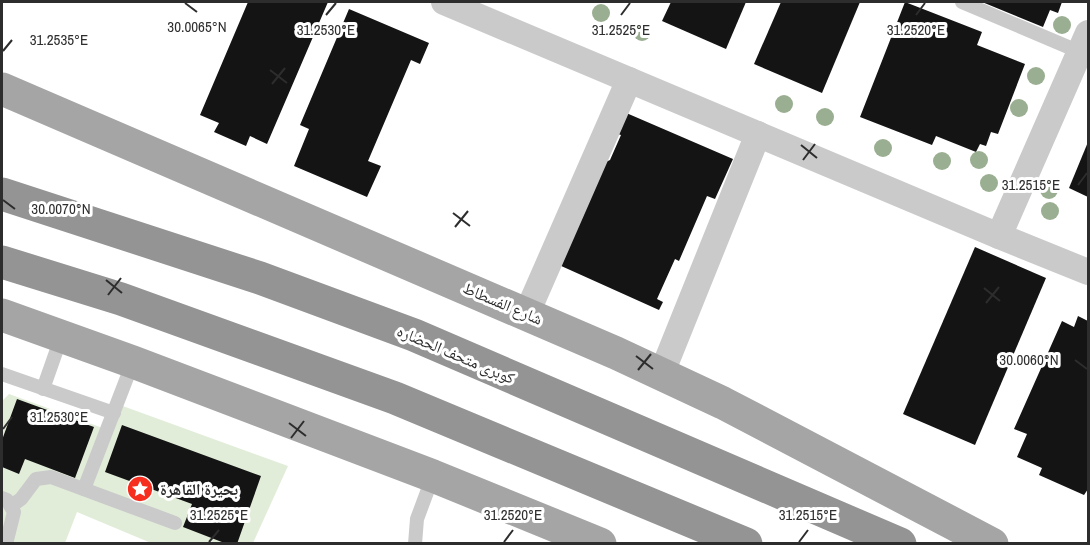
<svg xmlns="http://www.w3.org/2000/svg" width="1090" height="545" font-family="'Archivo Narrow','Noto Naskh Arabic',sans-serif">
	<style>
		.green { fill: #e1edd9 }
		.building { fill: #141414 }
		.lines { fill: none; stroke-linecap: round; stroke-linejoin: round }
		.lane { stroke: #cacaca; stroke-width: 14 }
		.street { stroke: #cacaca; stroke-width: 26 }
		.primary { stroke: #a5a5a5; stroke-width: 33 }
		.highway { stroke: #949494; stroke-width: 33 }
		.tree { fill: #9aaf91 }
		.ticks { fill: none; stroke: #2d2d2d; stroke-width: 2 }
		.labels { text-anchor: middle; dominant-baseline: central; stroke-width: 6; stroke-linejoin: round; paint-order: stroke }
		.street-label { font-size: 16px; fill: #2d2d2d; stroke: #fff }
		.poi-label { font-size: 16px; font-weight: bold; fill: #2d2d2d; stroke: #fff; text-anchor: start }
		.ticks-label { font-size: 15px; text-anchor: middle; fill: #2d2d2d; stroke: #fff; stroke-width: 6; stroke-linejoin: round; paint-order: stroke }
	</style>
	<rect width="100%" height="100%" fill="#fff"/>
	<!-- green -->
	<polygon class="green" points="9,394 111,431 120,405 288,466 253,543 151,543 77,512 65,543 2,543 2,401"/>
	<!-- building -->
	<g class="building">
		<polygon points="248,2 328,2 267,144 250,136 246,146 214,132 219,123 200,115"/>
		<polygon points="671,2 746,2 726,49 662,21"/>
		<polygon points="781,2 860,2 822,93 754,64"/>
		<polygon points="905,2 982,32 977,45 1025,64 998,134 991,132 986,146 980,144 976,152 936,136 932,145 860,117"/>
		<polygon points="982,2 1062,2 1058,13 1050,10 1043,27"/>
		<polygon points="349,9 429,43 420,64 411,60 368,161 381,166 367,197 294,166 309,129 300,125"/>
		<polygon points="624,112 733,159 715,199 707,196 679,261 675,259 657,299 663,302 659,310 559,265 597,166 610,160 621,135 615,133"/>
		<polygon points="1088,142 1088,197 1069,188"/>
		<polygon points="975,247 1046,278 975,445 903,414"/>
		<polygon points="1078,316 1088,321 1088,489 1084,495 1039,475 1042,468 1017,457 1027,434 1014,429 1062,321 1074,327"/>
		<polygon points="17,399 94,427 75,478 25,459 19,474 2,467 2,440"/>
		<polygon points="122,425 261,476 237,544 227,544 183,527 192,504 105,472"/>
	</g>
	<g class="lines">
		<!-- lane -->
		<g class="lane">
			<polyline points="962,2 1080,52"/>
			<polyline points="2,374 114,413"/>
			<polyline points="43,389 62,335"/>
			<polyline points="84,489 133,362"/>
			<polyline points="2,498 7,500 14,512 6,544"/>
			<polyline points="11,506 21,499 36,479 51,477 175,523"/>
			<polyline points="415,544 417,519 433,476"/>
		</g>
		<!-- street -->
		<g class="street">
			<polyline points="444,2 999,236 1088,272"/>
			<polyline points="999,236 1088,33"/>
			<polyline points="527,313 629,80"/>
			<polyline points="661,375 758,134"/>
		</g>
		<!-- primary -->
		<g class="primary">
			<polyline points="2,89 616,353 723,403 992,544"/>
			<polyline points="2,315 133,362 433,476 600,544"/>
		</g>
		<!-- highway -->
		<g class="highway">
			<polyline points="2,194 260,278 414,335 900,544"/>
			<polyline points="2,262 121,299 395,398 746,544"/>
		</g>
	</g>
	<!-- trees -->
	<g class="tree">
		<circle cx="601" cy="13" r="9"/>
		<circle cx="1062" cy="25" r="9"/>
		<circle cx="642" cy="32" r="9"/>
		<circle cx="1036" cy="76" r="9"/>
		<circle cx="784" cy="104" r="9"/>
		<circle cx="1019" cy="108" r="9"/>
		<circle cx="825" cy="117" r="9"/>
		<circle cx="883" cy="148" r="9"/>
		<circle cx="979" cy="160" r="9"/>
		<circle cx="942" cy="161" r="9"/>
		<circle cx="989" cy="183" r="9"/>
		<circle cx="1049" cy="190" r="9"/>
		<circle cx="1050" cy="211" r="9"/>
	</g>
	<!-- ticks -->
	<path class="ticks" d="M185 3 197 12M326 15 336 3M621 15 630 3M916 15 925 3M3 51 12 40M270 70 287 83M272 84 285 68M801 145 817 158M803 160 815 144M1078 185 1087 173M3 200 15 209M453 213 470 226M455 227 468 211M106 280 122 293M984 288 1000 301M108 295 121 278M986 303 999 287M636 356 653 369M1075 360 1087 369M638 370 651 354M289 423 306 436M3 429 12 417M291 438 304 421M209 542 219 530M504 542 513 530M799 542 808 530"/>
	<!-- icons -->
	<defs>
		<g id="sight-disc" transform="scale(1.35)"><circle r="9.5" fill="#f52e1f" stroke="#fff"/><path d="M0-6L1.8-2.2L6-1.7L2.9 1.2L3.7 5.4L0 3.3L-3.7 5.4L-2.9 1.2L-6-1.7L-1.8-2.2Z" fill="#fff"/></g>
	</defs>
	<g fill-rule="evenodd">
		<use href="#sight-disc" x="140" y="489"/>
	</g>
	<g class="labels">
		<!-- street labels -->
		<g class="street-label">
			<text transform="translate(503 303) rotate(23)">شارع الفسطاط</text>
			<text transform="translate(456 354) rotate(23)">كوبرى متحف الحضاره</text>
		</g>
		<!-- poi labels -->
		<g class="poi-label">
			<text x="160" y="489">بحيرة القاهرة</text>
		</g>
	</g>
	<g class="ticks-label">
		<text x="197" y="32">30.0065°N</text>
		<text x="326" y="35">31.2530°E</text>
		<text x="621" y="35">31.2525°E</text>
		<text x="916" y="35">31.2520°E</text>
		<text x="59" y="45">31.2535°E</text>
		<text x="1031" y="190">31.2515°E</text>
		<text x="61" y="214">30.0070°N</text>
		<text x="1029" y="365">30.0060°N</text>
		<text x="59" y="422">31.2530°E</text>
		<text x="219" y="520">31.2525°E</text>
		<text x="513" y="520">31.2520°E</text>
		<text x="808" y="520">31.2515°E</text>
	</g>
	<!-- border -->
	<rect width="1090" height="545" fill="none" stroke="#2d2d2d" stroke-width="6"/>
</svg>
